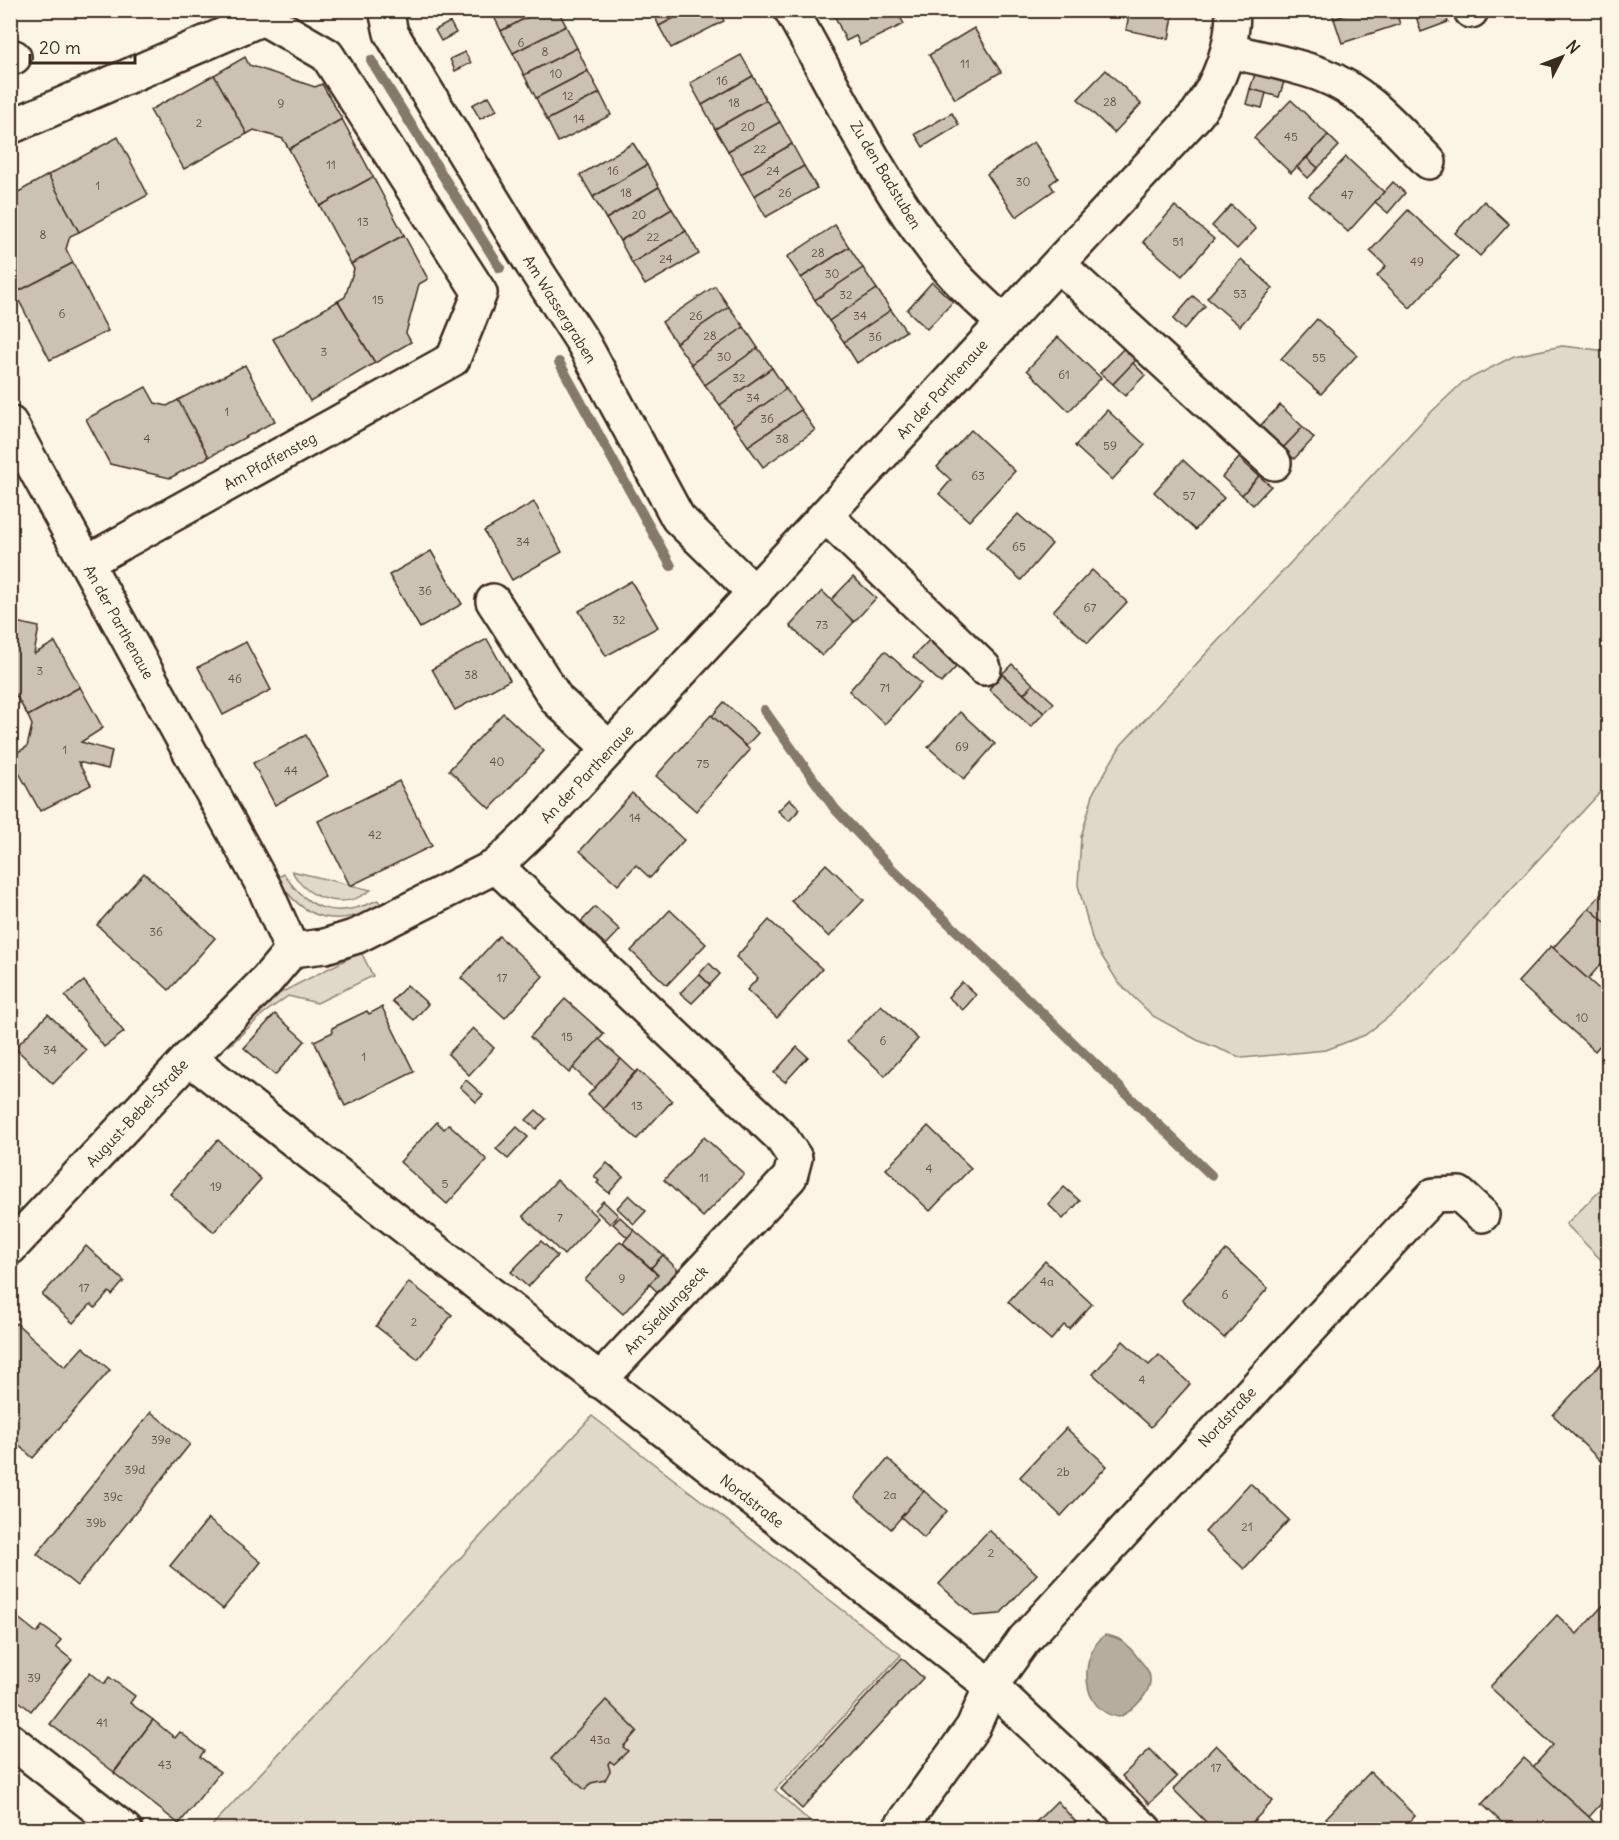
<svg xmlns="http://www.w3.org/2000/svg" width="1619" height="1840" font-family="Delius,sans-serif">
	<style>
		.green { fill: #e0d8c8; stroke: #8e8173; stroke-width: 1.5 }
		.water { fill: #b7ad9e; stroke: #85796b; stroke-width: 1.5 }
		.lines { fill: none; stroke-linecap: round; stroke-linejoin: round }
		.stream { stroke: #85796b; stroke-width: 10 }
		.building { fill: #ccc2b3; stroke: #3b2a1e; stroke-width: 1.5 }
		.minor-casing { stroke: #3b2a1e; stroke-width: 38 }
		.minor { stroke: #fcf5e5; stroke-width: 33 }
		.labels { text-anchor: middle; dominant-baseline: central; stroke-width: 4.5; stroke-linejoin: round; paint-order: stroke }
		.number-label { font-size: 12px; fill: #5f5043 }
		.street-label { font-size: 15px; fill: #3b2a1e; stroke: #fcf5e5 }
	</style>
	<rect width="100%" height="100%" fill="#fcf5e5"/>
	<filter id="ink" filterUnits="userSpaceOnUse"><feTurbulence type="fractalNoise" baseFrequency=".0167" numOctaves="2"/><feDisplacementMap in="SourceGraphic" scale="12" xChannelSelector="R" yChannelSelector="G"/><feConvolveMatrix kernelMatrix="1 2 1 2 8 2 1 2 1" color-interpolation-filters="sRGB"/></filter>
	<g filter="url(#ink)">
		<!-- green -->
		<g class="green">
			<polygon points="1562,346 1608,351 1608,784 1405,1004 1365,1035 1326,1050 1242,1058 1197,1040 1153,1016 1118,982 1093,942 1078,885 1081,837 1094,791 1121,745 1426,417 1463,382 1514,356"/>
			<path d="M292 871 371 890C344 911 307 900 292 871Z"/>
			<path d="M284 874C309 912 337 919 378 900L382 907C336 927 304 922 277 878Z"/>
			<polygon points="361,952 373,976 317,1003 288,996 263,1014 229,1046 224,1042 274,996"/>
			<polygon points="1608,1183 1608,1267 1566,1224"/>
			<polygon points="592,1416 901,1655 775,1790 818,1829 208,1830"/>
		</g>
		<!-- water -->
		<path class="water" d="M1105 1635C1120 1637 1126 1643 1135 1654 1139 1660 1147 1667 1149 1673 1155 1691 1133 1711 1119 1717 1080 1712 1078 1655 1105 1635Z"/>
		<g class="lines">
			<!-- stream -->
			<g class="stream">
				<polyline points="371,60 500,268"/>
				<polyline points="559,362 671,566"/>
				<polyline points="764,710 835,809 890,867 1211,1175"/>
			</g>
		</g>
		<!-- building -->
		<g class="building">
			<polygon points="491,10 541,10 501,31"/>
			<polygon points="541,10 558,10 566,26 513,53 501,31"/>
			<polygon points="652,10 689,10 659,26"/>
			<polygon points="689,10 718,10 724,21 671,48 659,26"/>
			<polygon points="832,10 914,10 900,17 904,24 860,45 856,36 846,41"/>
			<polygon points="1130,10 1174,10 1169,39 1126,30"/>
			<polygon points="1331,10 1360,10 1334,19"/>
			<polygon points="1360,10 1395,10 1400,24 1342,43 1334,19"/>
			<polygon points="1422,10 1444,10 1448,22 1421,32 1415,13"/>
			<polygon points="450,22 456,33 441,41 435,30"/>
			<polygon points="566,26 577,48 524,75 513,53"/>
			<polygon points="974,28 1001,72 955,99 929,55"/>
			<polygon points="577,48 588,71 536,98 524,75"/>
			<polygon points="465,52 471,63 455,71 450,59"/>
			<polygon points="741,55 753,76 702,105 690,83"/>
			<polygon points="245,57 249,65 315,87 322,84 342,119 289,149 283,139 254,130 247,134 214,75"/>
			<polygon points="1106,70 1141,104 1114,133 1078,99"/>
			<polygon points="588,71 600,93 547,120 536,98"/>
			<polygon points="1255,74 1284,82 1279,97 1250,89"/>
			<polygon points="214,75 247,134 184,169 150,110"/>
			<polygon points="753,76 766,100 715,129 702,105"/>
			<polygon points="1250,89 1266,93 1262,108 1246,104"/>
			<polygon points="600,93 611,115 558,142 547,120"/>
			<polygon points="489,96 497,110 480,119 472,105"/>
			<polygon points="766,100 780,122 728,151 715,129"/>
			<polygon points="1291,100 1328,135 1291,173 1254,138"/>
			<polygon points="952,113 959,125 923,147 915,134"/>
			<polygon points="342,119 373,177 320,206 289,149"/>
			<polygon points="780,122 792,144 741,174 728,151"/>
			<polygon points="1328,135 1339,146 1318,168 1307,158"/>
			<polygon points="118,137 148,195 79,232 48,175"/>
			<polygon points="1034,142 1058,178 1050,184 1054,190 1016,217 987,174"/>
			<polygon points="633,143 647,165 593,197 580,175"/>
			<polygon points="792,144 804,166 754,196 741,174"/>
			<polygon points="1346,157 1384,192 1348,232 1309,196"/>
			<polygon points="1307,158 1318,168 1308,178 1297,167"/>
			<polygon points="647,165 659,187 606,219 593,197"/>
			<polygon points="804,166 817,188 766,217 754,196"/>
			<polygon points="48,175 79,232 70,236 66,249 73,263 15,293 10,283 10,202 13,195"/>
			<polygon points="373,177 404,235 351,264 320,206"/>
			<polygon points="1393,182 1405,193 1388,213 1375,202"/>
			<polygon points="659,187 672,209 620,241 606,219"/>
			<polygon points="1484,201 1509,224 1480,256 1455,233"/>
			<polygon points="1231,205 1256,229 1237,249 1212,226"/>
			<polygon points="1175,206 1214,239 1182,276 1143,242"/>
			<polygon points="672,209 686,231 632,263 620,241"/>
			<polygon points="1408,210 1458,256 1410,308 1377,276 1386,266 1370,251"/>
			<polygon points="835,225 849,247 801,278 787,257"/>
			<polygon points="686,231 699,254 645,285 632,263"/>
			<polygon points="404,235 428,279 419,284 406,333 411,342 375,363 338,301 345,297 354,269 351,264"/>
			<polygon points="849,247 863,268 815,300 801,278"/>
			<polygon points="1241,259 1273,288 1240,326 1207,298"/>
			<polygon points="73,263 108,331 50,360 15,293"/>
			<polygon points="863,268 877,289 829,321 815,300"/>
			<polygon points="932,282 953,302 927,329 907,310"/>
			<polygon points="715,286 729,307 676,343 662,322"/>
			<polygon points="877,289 891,310 844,342 829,321"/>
			<polygon points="1193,296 1205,306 1184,330 1173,319"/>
			<polygon points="338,301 375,363 310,401 273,339"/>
			<polygon points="729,307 744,327 691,364 676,343"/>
			<polygon points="891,310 906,331 857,363 844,342"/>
			<polygon points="1317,319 1357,355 1321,394 1281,359"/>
			<polygon points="744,327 758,348 705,385 691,364"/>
			<polygon points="1058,337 1101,378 1069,411 1027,370"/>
			<polygon points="758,348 772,368 720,405 705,385"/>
			<polygon points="1124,348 1136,360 1113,384 1100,373"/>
			<polygon points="1133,363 1145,375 1125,396 1113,384"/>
			<polygon points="245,365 275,421 209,457 178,400"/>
			<polygon points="772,368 786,389 734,426 720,405"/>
			<polygon points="146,387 155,403 167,406 178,400 209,457 170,478 110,464 86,419"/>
			<polygon points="786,389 801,410 748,446 734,426"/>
			<polygon points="1280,405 1303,427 1283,448 1260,426"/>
			<polygon points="801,410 815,430 763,467 748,446"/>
			<polygon points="1107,410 1145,445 1112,480 1075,446"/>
			<polygon points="1303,427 1314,438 1294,459 1283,448"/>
			<polygon points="971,430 1015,471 969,521 939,494 951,480 937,467"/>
			<polygon points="1239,458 1259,476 1242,495 1222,477"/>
			<polygon points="1183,460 1224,498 1195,530 1154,492"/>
			<polygon points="1259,476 1271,486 1253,505 1242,495"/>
			<polygon points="534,502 562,552 512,580 484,531"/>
			<polygon points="1018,514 1052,544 1021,580 986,548"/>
			<polygon points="431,551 462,604 420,628 389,575"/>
			<polygon points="1092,570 1127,602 1088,643 1053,611"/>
			<polygon points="853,577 876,598 854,622 831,600"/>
			<polygon points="631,581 658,627 606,656 579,611"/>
			<polygon points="822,591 854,622 822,656 790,626"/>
			<polygon points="16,622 39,627 34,654 55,642 80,687 28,716 15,694 10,692 10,645"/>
			<polygon points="933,636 961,662 941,683 913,657"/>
			<polygon points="487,639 510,680 455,710 432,669"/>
			<polygon points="246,642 271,690 223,715 198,667"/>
			<polygon points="885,651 921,683 885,724 849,691"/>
			<polygon points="1012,664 1033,684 1024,694 1002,674"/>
			<polygon points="1002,674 1044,713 1031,727 989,689"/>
			<polygon points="1033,684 1054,703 1044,713 1024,694"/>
			<polygon points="80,687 103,728 81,742 112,751 108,769 78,762 91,785 40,811 10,756 27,747 32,725 28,716"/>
			<polygon points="724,702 758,733 746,746 712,716"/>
			<polygon points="960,712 995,744 964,779 928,747"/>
			<polygon points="503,713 544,751 490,809 449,770"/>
			<polygon points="711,715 750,750 696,811 656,776"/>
			<polygon points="306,735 328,776 275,805 253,763"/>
			<polygon points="399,781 432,846 350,886 318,821"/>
			<polygon points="632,793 684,840 650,878 636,865 618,885 580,851"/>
			<polygon points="790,799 800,809 789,821 778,811"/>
			<polygon points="826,864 864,900 829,937 791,901"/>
			<polygon points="144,873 215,938 169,990 97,925"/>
			<polygon points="1608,886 1608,925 1589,908"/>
			<polygon points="595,907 620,930 606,945 581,922"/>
			<polygon points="1589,908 1608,925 1608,956 1588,979 1553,948"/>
			<polygon points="670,910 706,944 667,985 631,951"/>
			<polygon points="769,920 822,969 777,1018 747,990 758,978 736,957"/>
			<polygon points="499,936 543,976 505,1018 461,978"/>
			<polygon points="1551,946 1608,997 1608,1036 1595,1051 1518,982"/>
			<polygon points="709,963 720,974 710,985 699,974"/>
			<polygon points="699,974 710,985 692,1003 680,993"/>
			<polygon points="84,981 124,1032 104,1047 65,996"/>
			<polygon points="962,982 976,995 963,1010 948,997"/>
			<polygon points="407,985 428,1004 414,1020 392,1001"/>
			<polygon points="565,999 604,1034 569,1073 530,1037"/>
			<polygon points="881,1005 918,1039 885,1076 847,1041"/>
			<polygon points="382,1007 414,1072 345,1106 314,1041 333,1032 332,1028 367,1011 369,1014"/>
			<polygon points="48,1014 86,1050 53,1084 15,1048"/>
			<polygon points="275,1014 305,1041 275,1075 244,1048"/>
			<polygon points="473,1028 494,1048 469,1075 448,1054"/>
			<polygon points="599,1039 621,1059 595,1088 573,1068"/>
			<polygon points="797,1047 808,1057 785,1082 774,1073"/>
			<polygon points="621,1059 635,1072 603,1109 588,1095"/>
			<polygon points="638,1070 672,1101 637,1139 603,1109"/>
			<polygon points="466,1080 483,1095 476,1102 460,1087"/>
			<polygon points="536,1110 546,1119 536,1129 526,1120"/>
			<polygon points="437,1122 444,1129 449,1124 487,1160 447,1204 400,1162"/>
			<polygon points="928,1126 971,1168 930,1211 886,1169"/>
			<polygon points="517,1127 528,1137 508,1159 496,1149"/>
			<polygon points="704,1137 744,1174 703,1217 664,1180"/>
			<polygon points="218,1140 261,1179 214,1232 170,1194"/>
			<polygon points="607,1163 623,1177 609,1193 597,1183 599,1181 594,1176"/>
			<polygon points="557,1180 598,1218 564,1255 523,1216"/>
			<polygon points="1064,1187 1080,1201 1063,1219 1048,1204"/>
			<polygon points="629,1195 646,1211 634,1224 617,1208"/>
			<polygon points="603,1201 618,1215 610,1224 595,1210"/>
			<polygon points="620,1217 634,1230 628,1238 613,1224"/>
			<polygon points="634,1230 663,1255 651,1268 623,1243"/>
			<polygon points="541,1241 557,1256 528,1287 511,1272"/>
			<polygon points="620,1241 658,1275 623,1314 585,1280"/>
			<polygon points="86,1246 124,1281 112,1295 109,1292 95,1308 91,1304 73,1323 42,1295"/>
			<polygon points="1226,1250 1268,1288 1224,1338 1182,1300"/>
			<polygon points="663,1255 683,1275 663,1297 649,1284 658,1275 651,1268"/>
			<polygon points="1045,1261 1092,1304 1069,1329 1064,1325 1051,1340 1008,1302"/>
			<polygon points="409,1282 452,1315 418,1359 376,1326"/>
			<polygon points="16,1323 65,1367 83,1347 110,1370 33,1458 10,1438 10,1330"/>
			<polygon points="1123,1341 1149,1365 1159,1355 1190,1384 1151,1427 1093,1374"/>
			<polygon points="1608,1356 1608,1468 1553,1415"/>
			<polygon points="151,1412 190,1444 77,1586 37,1554"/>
			<polygon points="1066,1428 1107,1466 1061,1516 1020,1477"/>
			<polygon points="888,1459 924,1491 891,1529 855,1497"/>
			<polygon points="1250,1483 1289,1520 1244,1569 1205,1532"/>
			<polygon points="924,1491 947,1511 924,1538 901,1517"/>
			<polygon points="208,1519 261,1562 223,1609 170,1566"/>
			<polygon points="989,1530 1037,1574 1000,1614 974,1616 939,1584"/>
			<polygon points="1608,1600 1608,1796 1589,1817 1533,1767 1553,1745 1490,1687 1557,1615 1577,1634"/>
			<polygon points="12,1613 37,1633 42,1626 61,1640 56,1647 72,1660 31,1711 10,1694"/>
			<polygon points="902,1658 923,1678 802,1809 781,1789"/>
			<polygon points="90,1672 104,1684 109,1677 135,1696 130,1703 153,1720 114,1772 50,1724"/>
			<polygon points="606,1700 637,1731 623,1747 628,1751 614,1764 610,1761 608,1764 610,1771 605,1780 591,1783 585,1790 551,1759"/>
			<polygon points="153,1720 175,1738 180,1732 204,1751 200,1757 220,1772 179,1824 114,1773"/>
			<polygon points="1216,1745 1273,1801 1245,1830 1214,1830 1173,1789"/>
			<polygon points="1150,1749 1177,1777 1149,1804 1122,1776"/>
			<polygon points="1524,1758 1589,1817 1602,1830 1510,1830 1482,1804"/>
			<polygon points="1370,1772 1415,1816 1402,1830 1338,1830 1326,1818"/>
			<polygon points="1057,1801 1083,1830 1028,1830"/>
		</g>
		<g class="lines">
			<!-- minor casing -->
			<g class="minor-casing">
				<g id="minor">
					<polyline points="386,10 391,33 532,264 584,344 678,518 755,593"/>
					<path d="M791 10C839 95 885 193 948 268 964 287 985 305 1003 323"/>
					<polyline points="1471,10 1471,11"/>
					<path d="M1229 51C1260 58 1293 64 1322 75 1365 91 1398 131 1429 162"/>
					<polyline points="10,58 14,57"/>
					<polyline points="10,127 263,18"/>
					<polyline points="1059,265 1274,463"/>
					<polyline points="10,423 265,889 292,950"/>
					<polyline points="826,516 984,668"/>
					<polyline points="87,562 453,359 480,293 327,55 263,18 259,10"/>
					<polyline points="493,601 557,700 610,749"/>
					<polyline points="496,866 781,1137 795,1158 790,1177 599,1381"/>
					<polyline points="189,1058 991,1686 1145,1830"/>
					<path d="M10 1248 189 1058 266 981 292 950 325 946 357 936 496 866 538 826 1197 114C1219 83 1233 50 1233 10"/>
					<polyline points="10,1740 125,1830"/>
					<polyline points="899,1830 973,1727 991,1686 1024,1640 1412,1218 1434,1195 1459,1194 1482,1215"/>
				</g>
			</g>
			<!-- minor -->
			<use href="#minor" class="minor"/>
		</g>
	</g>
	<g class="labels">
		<!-- number labels -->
		<g class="number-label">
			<text x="521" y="42">6</text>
			<text x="545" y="51">8</text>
			<text x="965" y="63">11</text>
			<text x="556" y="73">10</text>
			<text x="722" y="80">16</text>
			<text x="568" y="95">12</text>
			<text x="1110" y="101">28</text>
			<text x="734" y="102">18</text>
			<text x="281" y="103">9</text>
			<text x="579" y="118">14</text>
			<text x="199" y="122">2</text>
			<text x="748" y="126">20</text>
			<text x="1291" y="136">45</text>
			<text x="760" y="148">22</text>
			<text x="331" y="164">11</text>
			<text x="613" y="170">16</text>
			<text x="773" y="170">24</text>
			<text x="1023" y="181">30</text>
			<text x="98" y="185">1</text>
			<text x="626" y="192">18</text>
			<text x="785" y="192">26</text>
			<text x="1347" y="194">47</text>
			<text x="639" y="214">20</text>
			<text x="363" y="221">13</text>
			<text x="43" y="234">8</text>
			<text x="653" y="236">22</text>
			<text x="1178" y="241">51</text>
			<text x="818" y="252">28</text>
			<text x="666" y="258">24</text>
			<text x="1417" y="261">49</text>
			<text x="832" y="273">30</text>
			<text x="1240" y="293">53</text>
			<text x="846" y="294">32</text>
			<text x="378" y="299">15</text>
			<text x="62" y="313">6</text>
			<text x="696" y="315">26</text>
			<text x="860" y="315">34</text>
			<text x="710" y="335">28</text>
			<text x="875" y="336">36</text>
			<text x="324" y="351">3</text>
			<text x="724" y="356">30</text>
			<text x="1319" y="357">55</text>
			<text x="1064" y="374">61</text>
			<text x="739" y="377">32</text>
			<text x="753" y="397">34</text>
			<text x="227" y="411">1</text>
			<text x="767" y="418">36</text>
			<text x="147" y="438">4</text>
			<text x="782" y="438">38</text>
			<text x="1110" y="445">59</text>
			<text x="978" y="475">63</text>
			<text x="1189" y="495">57</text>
			<text x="523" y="541">34</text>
			<text x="1019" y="546">65</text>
			<text x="425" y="590">36</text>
			<text x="1090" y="607">67</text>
			<text x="619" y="619">32</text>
			<text x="822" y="624">73</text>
			<text x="40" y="670">3</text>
			<text x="471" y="674">38</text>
			<text x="235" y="678">46</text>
			<text x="885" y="687">71</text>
			<text x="962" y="746">69</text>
			<text x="65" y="749">1</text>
			<text x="497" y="761">40</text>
			<text x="703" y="763">75</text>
			<text x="291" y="770">44</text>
			<text x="635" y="817">14</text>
			<text x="375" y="834">42</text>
			<text x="156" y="931">36</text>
			<text x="502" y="977">17</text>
			<text x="1582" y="1017">10</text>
			<text x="567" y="1036">15</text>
			<text x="883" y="1040">6</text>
			<text x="50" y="1049">34</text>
			<text x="364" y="1056">1</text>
			<text x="637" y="1105">13</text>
			<text x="929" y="1168">4</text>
			<text x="704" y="1177">11</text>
			<text x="445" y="1183">5</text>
			<text x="216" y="1186">19</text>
			<text x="560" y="1217">7</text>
			<text x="622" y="1278">9</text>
			<text x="1047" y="1281">4a</text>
			<text x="84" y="1287">17</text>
			<text x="1225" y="1294">6</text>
			<text x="414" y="1321">2</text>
			<text x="1142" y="1379">4</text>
			<text x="161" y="1439">39e</text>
			<text x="135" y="1469">39d</text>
			<text x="1063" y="1471">2b</text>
			<text x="890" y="1494">2a</text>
			<text x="113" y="1496">39c</text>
			<text x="96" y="1522">39b</text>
			<text x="1247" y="1526">21</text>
			<text x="991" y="1552">2</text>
			<text x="34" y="1677">39</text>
			<text x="102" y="1722">41</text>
			<text x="600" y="1739">43a</text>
			<text x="165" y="1764">43</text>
			<text x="1216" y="1767">17</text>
		</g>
		<!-- street labels -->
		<g class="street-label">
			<text transform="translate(886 175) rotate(59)">Zu den Badstuben</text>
			<text transform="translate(560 309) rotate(58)">Am Wassergraben</text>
			<text transform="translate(942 389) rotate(-48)">An der Parthenaue</text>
			<text transform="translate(270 461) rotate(-29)">Am Pfaffensteg</text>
			<text transform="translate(119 622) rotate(61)">An der Parthenaue</text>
			<text transform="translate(587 774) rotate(-47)">An der Parthenaue</text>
			<text transform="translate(137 1113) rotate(-47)">August-Bebel-Straße</text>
			<text transform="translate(666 1310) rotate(-47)">Am Siedlungseck</text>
			<text transform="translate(1227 1417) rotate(-47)">Nordstraße</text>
			<text transform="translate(752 1501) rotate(38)">Nordstraße</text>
		</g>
	</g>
	<!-- margin -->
	<rect width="1619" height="1840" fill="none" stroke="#fcf5e5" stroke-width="36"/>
	<rect x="18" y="18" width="1583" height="1804" fill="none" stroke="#3b2a1e" stroke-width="2" filter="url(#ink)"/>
	<!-- north arrow -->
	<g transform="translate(1562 57) rotate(48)" stroke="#fcf5e5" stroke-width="4.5" paint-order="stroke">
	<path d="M0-4.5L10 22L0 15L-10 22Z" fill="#3b2a1e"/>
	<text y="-9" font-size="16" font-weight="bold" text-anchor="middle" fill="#3b2a1e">N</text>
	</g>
	<!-- scale -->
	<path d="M30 54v9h105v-9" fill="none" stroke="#3b2a1e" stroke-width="3"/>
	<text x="39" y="54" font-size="18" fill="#3b2a1e" stroke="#fcf5e5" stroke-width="4.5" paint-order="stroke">20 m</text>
</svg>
